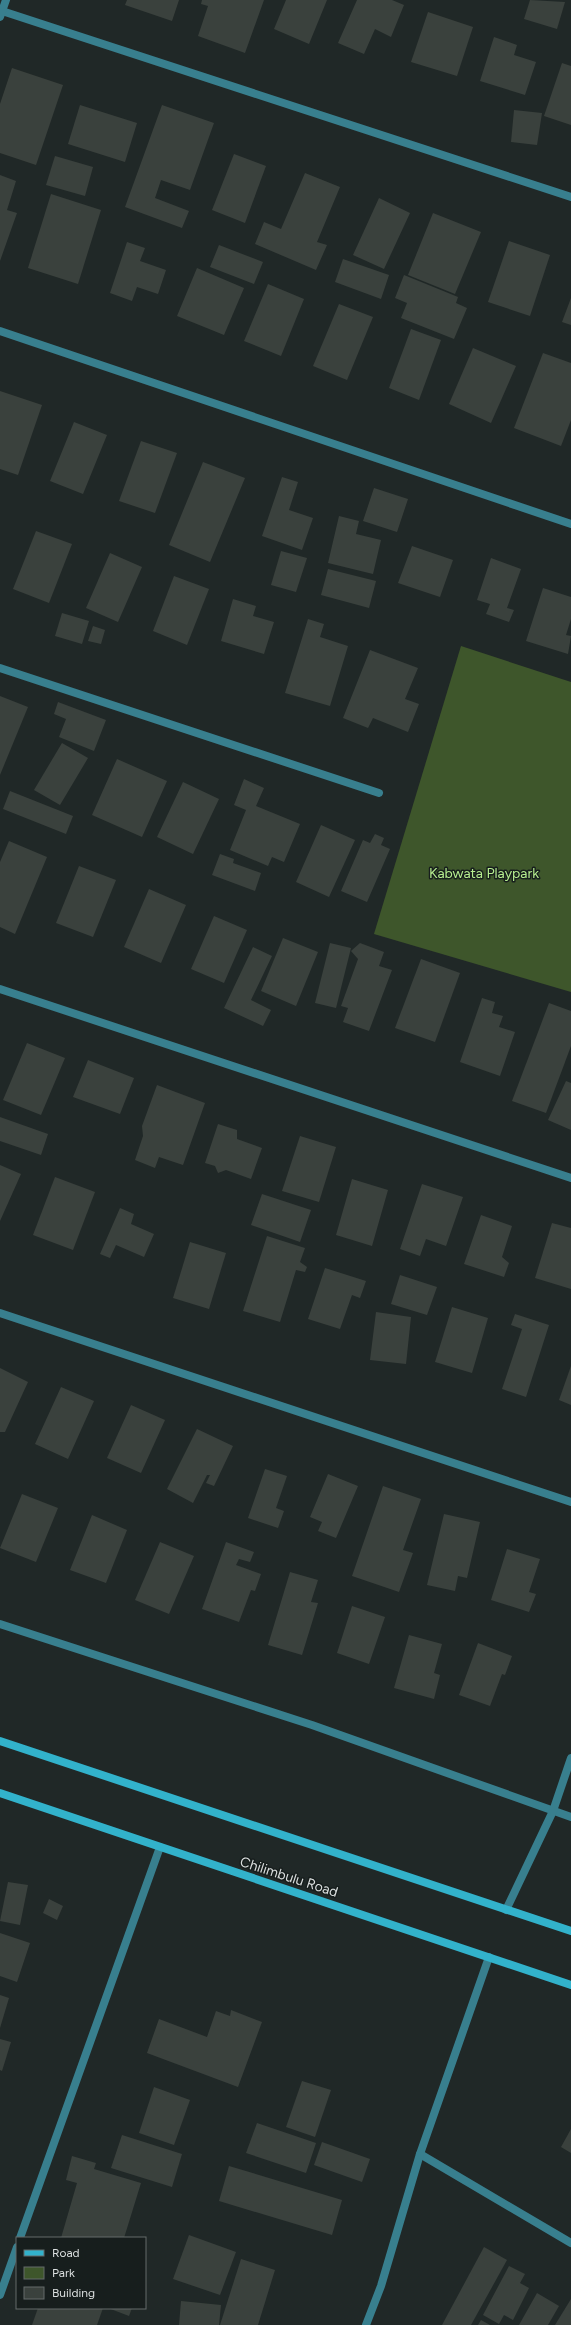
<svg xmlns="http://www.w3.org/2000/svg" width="571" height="2325" font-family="Figtree,sans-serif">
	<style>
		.green { fill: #3e562b }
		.building { fill: #3a413d }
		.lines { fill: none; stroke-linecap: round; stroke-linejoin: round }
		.minor { stroke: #387f8e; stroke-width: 8 }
		.secondary { stroke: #32b2cb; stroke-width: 8 }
		.labels { text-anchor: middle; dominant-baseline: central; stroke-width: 3; stroke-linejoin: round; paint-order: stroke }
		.park-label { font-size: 14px; fill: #b6ed8f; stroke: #171e1d }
		.street-label { font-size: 14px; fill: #dbdfdf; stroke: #171e1d }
	</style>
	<rect width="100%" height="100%" fill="#202827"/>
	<!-- green -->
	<polygon class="green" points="461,646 571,682 571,992 374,934"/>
	<!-- building -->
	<g class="building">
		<polygon points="127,0 179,0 172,21 125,5"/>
		<polygon points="202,0 264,0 245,53 198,36 208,6 201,4"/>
		<polygon points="286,0 327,0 309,44 274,29"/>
		<polygon points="357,0 392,0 404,5 391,37 375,29 364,54 338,43"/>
		<polygon points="530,0 565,2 557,29 524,19"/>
		<polygon points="428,12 473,27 457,76 411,62"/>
		<polygon points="494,37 517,45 514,55 536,62 525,95 480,81"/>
		<polygon points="562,63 571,66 571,125 544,116"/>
		<polygon points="12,68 63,85 36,165 0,153 0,104"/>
		<polygon points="80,105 137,123 125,162 68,144"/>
		<polygon points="162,105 214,123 190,190 161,180 155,198 189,211 182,228 125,207"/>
		<polygon points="514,110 542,113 537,145 511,142"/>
		<polygon points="234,154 266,166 245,223 212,210"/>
		<polygon points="55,156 93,167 85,196 46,185"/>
		<polygon points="305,173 340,187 317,242 327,245 316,270 255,244 264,222 281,229"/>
		<polygon points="0,175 16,181 7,210 17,213 0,261"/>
		<polygon points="51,194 101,210 78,284 28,268"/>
		<polygon points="379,198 410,213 384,269 353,255"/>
		<polygon points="433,213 481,232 455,294 408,275"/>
		<polygon points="509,241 550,255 530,316 488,302"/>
		<polygon points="127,242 145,248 140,261 166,270 158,294 137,287 132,301 110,293"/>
		<polygon points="219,245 263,262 254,284 210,267"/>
		<polygon points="343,259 389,275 381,299 335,282"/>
		<polygon points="197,268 244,288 224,335 177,316"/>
		<polygon points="404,275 458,297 456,303 467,308 454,339 401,318 407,303 395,298"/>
		<polygon points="268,284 304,299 281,356 244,341"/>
		<polygon points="571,298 571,325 562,322"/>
		<polygon points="339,304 373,317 347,380 313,366"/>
		<polygon points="411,329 441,340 419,400 389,388"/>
		<polygon points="473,348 516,366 491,423 449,404"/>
		<polygon points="543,353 571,363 571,420 561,446 514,428"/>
		<polygon points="0,391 42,405 18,475 0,469"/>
		<polygon points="74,422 107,435 83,494 50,481"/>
		<polygon points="141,441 177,453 155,513 119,501"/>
		<polygon points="203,462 245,478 210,562 169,545"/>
		<polygon points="282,477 298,482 289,510 313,518 302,550 262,536"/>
		<polygon points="374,488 408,499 397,532 363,521"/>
		<polygon points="339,516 359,521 356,534 381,540 373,574 328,563"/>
		<polygon points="36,531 72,544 49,603 13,589"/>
		<polygon points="412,546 453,560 440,597 398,583"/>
		<polygon points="281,551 307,558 296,592 271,585"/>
		<polygon points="110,553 142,567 118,622 86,608"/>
		<polygon points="491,558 521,569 507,608 514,610 509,622 486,614 490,604 477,600"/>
		<polygon points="328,569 376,581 369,608 321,595"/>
		<polygon points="174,576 209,589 187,645 153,631"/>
		<polygon points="543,588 571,597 571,619 566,635 571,636 568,654 526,641"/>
		<polygon points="233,599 256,606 253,616 274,622 264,654 221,641"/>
		<polygon points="62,613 89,621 82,644 55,636"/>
		<polygon points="308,619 324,624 320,637 348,646 330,706 285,693"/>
		<polygon points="93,626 105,630 101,644 88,641"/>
		<polygon points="370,650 418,668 405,699 419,704 408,732 373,718 368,728 343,718"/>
		<polygon points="0,696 28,707 0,775"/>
		<polygon points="58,702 106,720 94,751 59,737 66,719 54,714"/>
		<polygon points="62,743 88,758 60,805 34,790"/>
		<polygon points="117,759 167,781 142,837 92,815"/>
		<polygon points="244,779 264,788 256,806 300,824 284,862 272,857 268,866 230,850 246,810 234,805"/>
		<polygon points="183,782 219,799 193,854 157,837"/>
		<polygon points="10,791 73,816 66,834 3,809"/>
		<polygon points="321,825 355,840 329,897 296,882"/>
		<polygon points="375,834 384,838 381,845 390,849 367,902 341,891 363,840 370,843"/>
		<polygon points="9,841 47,857 15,934 0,927 0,862"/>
		<polygon points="220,854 234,859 233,863 261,873 255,891 212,875"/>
		<polygon points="79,866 116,880 93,937 56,923"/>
		<polygon points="149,889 186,905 161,963 124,947"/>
		<polygon points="214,916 247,930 224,983 191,969"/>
		<polygon points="283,938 318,952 296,1006 261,991"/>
		<polygon points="330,943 351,948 336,1008 315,1003"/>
		<polygon points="360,943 384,952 379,966 392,970 369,1031 343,1022 348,1008 341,1006 358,959 351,951"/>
		<polygon points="253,947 272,956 251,1000 271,1010 263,1026 224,1008"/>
		<polygon points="421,959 460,973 435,1042 395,1028"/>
		<polygon points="482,998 495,1002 492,1013 503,1016 499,1027 515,1032 500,1076 460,1062"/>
		<polygon points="549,1003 571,1011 571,1046 546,1113 512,1101"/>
		<polygon points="27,1043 65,1058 41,1115 3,1100"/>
		<polygon points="88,1060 134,1078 120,1114 73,1097"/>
		<polygon points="566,1081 571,1083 571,1130 548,1120"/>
		<polygon points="157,1085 205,1103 183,1165 159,1157 155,1168 135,1160 143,1136 142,1126"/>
		<polygon points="0,1117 48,1134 41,1155 0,1141"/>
		<polygon points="218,1124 237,1130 237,1139 262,1148 251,1179 226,1170 218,1173 215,1166 205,1163"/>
		<polygon points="300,1136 336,1147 319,1202 282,1191"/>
		<polygon points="0,1165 21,1174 0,1221"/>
		<polygon points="55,1177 95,1192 73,1250 33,1235"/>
		<polygon points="352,1179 388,1190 372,1246 336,1235"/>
		<polygon points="422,1184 463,1197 446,1246 426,1239 420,1256 400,1249"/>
		<polygon points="262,1194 311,1210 300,1242 251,1225"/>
		<polygon points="120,1208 134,1214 131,1224 154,1234 144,1257 116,1245 110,1258 100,1254"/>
		<polygon points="481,1215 512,1226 502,1257 509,1263 504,1277 464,1264"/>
		<polygon points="552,1223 571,1228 571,1289 535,1278"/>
		<polygon points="267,1236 305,1248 300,1262 307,1267 305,1272 296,1270 280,1322 243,1311"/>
		<polygon points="190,1242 226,1253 209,1309 173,1298"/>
		<polygon points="325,1268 366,1281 360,1298 352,1295 340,1329 308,1319"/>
		<polygon points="400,1275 437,1287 427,1315 391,1304"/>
		<polygon points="452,1307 488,1318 472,1373 435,1362"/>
		<polygon points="376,1312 411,1317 406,1364 370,1360"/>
		<polygon points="515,1314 549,1325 526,1397 502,1389 522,1329 511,1325"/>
		<polygon points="571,1366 571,1405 559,1400"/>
		<polygon points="0,1368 28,1382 5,1432 0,1432"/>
		<polygon points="61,1387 94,1401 68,1459 35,1444"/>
		<polygon points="131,1405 165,1420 141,1473 107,1458"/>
		<polygon points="197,1429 233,1446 214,1486 206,1483 210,1475 207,1475 193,1503 167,1489"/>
		<polygon points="265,1469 287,1476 276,1508 284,1511 278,1528 248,1518"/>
		<polygon points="328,1474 358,1486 336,1538 318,1531 322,1522 310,1517"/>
		<polygon points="383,1486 421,1499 403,1550 413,1553 399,1592 352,1576"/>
		<polygon points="22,1494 58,1508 36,1562 0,1548"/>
		<polygon points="444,1514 480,1522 467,1578 458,1576 455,1591 427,1585"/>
		<polygon points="92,1515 127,1530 106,1583 70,1570"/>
		<polygon points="160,1542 194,1556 169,1614 135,1600"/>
		<polygon points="226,1542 254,1552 250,1562 239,1559 236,1565 261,1574 255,1591 251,1590 239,1622 202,1609"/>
		<polygon points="507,1549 540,1559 529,1592 536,1594 529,1612 491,1600"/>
		<polygon points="290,1572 318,1580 311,1602 318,1603 302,1655 268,1645"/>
		<polygon points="352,1606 385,1617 369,1664 337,1653"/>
		<polygon points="409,1635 442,1644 434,1673 440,1675 434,1699 394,1688"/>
		<polygon points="478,1643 512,1656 505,1675 502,1674 490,1706 459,1695"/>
		<polygon points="8,1882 28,1885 20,1925 0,1921"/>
		<polygon points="49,1899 63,1906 57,1920 43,1913"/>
		<polygon points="0,1933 30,1943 17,1982 0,1976"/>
		<polygon points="0,1995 9,1998 0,2028"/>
		<polygon points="231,2010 262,2022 238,2087 147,2053 159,2019 207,2037 216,2011 230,2016"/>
		<polygon points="0,2039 11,2042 2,2071 0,2070"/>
		<polygon points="302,2081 331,2090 315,2137 286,2127"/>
		<polygon points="154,2087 190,2100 174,2145 139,2133"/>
		<polygon points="257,2123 316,2143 306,2173 246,2153"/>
		<polygon points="571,2129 571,2153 561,2147"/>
		<polygon points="122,2135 182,2154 172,2187 111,2168"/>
		<polygon points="322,2142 370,2159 362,2182 314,2165"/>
		<polygon points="72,2156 96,2163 94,2169 141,2183 124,2238 61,2238 77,2183 66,2180"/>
		<polygon points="229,2166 342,2200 332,2235 219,2201"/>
		<polygon points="189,2235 236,2252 220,2295 173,2279"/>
		<polygon points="484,2247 507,2260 471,2325 442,2325"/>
		<polygon points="241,2259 275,2270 258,2325 220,2325"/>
		<polygon points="509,2266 525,2274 520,2283 529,2288 513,2320 504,2315 499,2324 483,2315"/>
		<polygon points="537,2293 559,2306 548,2325 519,2325"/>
		<polygon points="571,2299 571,2325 555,2325"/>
		<polygon points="181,2301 221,2305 219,2325 179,2325"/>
		<polygon points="38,2308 103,2308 97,2325 32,2325"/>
		<polygon points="108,2308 132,2308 129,2316"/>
		<polygon points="481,2320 490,2325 478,2325"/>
	</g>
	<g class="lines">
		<!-- minor -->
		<g class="minor">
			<polyline points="2,11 571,197"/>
			<polyline points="0,17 6,0"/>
			<polyline points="0,331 571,524"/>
			<polyline points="0,668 379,793"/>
			<polyline points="0,989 571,1178"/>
			<polyline points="0,1313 571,1502"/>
			<polyline points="0,1624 312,1725 571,1817"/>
			<polyline points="506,1910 553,1811 571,1758"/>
			<polyline points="420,2154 571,2243"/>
			<polyline points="20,2238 160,1847"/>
			<polyline points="0,2295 17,2247"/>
			<polyline points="366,2325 381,2286 420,2154 489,1957"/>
		</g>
		<!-- secondary -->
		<g class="secondary">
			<polyline points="0,1741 571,1931"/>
			<polyline points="0,1793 571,1985"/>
		</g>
	</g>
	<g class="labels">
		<!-- park labels -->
		<g class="park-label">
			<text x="484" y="873">Kabwata Playpark</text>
		</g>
		<!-- street labels -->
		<g class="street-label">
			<text transform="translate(289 1877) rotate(18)">Chilimbulu Road</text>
		</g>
	</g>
	<!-- legend -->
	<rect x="16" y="2237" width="130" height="72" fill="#171e1d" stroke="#656b6b"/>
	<rect x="24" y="2250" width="20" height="6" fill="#32b2cb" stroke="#656b6b"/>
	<text x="52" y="2257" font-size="12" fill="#dbdfdf">Road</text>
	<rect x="24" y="2267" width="20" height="12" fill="#3e562b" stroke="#656b6b"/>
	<text x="52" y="2277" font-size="12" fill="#dbdfdf">Park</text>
	<rect x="24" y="2287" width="20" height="12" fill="#3a413d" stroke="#656b6b"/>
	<text x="52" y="2297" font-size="12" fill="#dbdfdf">Building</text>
</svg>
